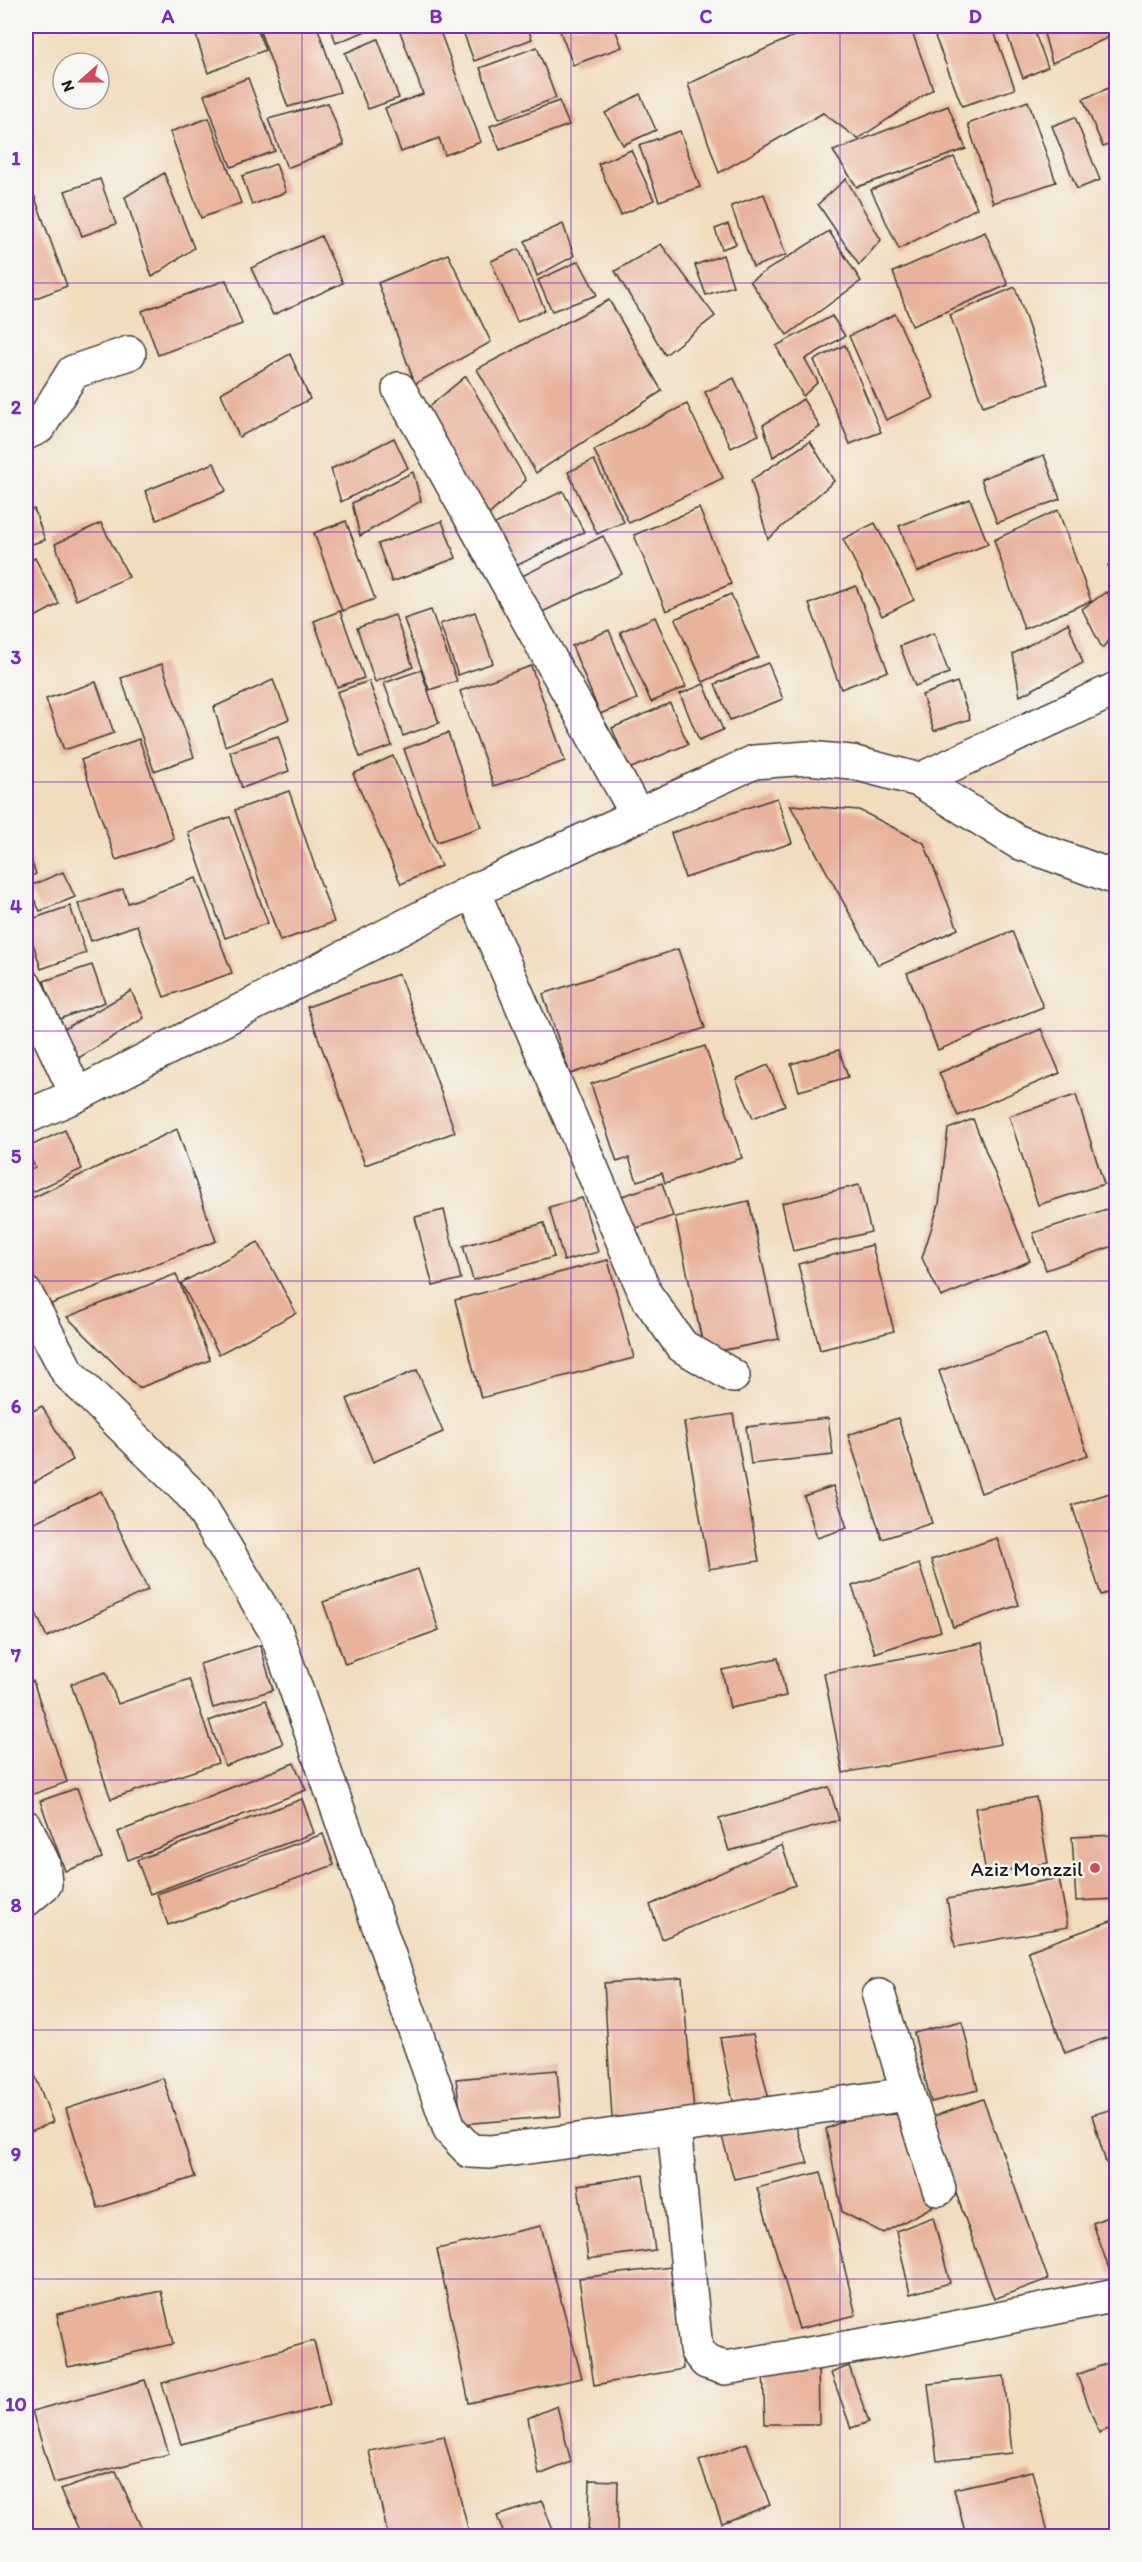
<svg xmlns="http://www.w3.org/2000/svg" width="1142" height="2562" font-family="Itim,sans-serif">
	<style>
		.building { fill: #e9b29b }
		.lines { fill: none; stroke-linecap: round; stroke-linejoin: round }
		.street-casing { stroke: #3c3934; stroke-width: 36 }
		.street { stroke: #fff; stroke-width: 33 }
		.grid { fill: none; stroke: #7b2cbf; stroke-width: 1.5; stroke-opacity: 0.55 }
		.poi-dot { fill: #d1495b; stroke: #f6f6f2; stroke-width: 2 }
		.labels { text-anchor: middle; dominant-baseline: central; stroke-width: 5; stroke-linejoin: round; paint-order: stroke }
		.poi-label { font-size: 21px; fill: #1c1c1c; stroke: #f6f6f2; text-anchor: end }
		.neatline { fill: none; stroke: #7b2cbf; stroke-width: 2 }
		.grid-label { font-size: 20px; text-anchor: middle; font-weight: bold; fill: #7b2cbf }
	</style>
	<rect width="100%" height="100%" fill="#f6f6f2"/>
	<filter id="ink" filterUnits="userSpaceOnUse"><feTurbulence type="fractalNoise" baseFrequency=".0167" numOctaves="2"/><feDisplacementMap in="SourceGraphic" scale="12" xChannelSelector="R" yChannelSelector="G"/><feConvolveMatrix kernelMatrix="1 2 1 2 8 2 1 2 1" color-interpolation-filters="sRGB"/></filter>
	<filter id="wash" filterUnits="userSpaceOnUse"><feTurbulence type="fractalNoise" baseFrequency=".008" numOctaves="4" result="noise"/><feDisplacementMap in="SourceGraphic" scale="24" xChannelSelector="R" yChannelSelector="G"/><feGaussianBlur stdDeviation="1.35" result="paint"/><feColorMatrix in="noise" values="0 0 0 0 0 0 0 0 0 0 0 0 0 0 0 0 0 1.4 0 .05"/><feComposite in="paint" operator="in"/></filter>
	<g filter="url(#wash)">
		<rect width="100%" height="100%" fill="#f1ddbe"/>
		<g id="blocks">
			<!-- building -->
			<g class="building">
				<polygon points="193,26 256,26 265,50 208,73"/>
				<polygon points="258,26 317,26 340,92 288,107"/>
				<polygon points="330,26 376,26 376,27 336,43"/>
				<polygon points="398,26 438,26 481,142 445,155 439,138 401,152 385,108 423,94"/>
				<polygon points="461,26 527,26 532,39 474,61"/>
				<polygon points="558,26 614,26 622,47 573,65"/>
				<polygon points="816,26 910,26 933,89 858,139 823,113 719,173 688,84"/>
				<polygon points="931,26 992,26 1015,89 962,106"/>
				<polygon points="1004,26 1032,26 1048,67 1023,78"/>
				<polygon points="1042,26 1116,26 1116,34 1052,63"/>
				<polygon points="378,39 399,98 368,109 345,53"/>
				<polygon points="537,47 556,98 499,119 480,68"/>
				<polygon points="248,78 275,151 231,167 204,95"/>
				<polygon points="1116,85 1116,141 1103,147 1083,99"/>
				<polygon points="640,94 656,130 623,145 605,113"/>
				<polygon points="559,101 569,125 500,150 490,126"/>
				<polygon points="1028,101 1056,182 993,203 968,124"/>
				<polygon points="328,103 344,145 287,168 268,119"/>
				<polygon points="948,106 966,149 857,187 833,151"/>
				<polygon points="1075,117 1100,180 1077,189 1052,126"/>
				<polygon points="209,118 241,203 201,218 170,132"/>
				<polygon points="680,131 700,187 659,201 639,145"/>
				<polygon points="631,150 654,200 621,215 598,164"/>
				<polygon points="954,157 977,208 899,249 871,190"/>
				<polygon points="276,164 286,192 252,205 242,176"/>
				<polygon points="164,173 194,248 152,277 125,197"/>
				<polygon points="100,179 116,224 82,236 65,191"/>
				<polygon points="846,179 881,240 859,265 818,204"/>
				<polygon points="764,194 786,255 753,267 731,206"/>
				<polygon points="34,195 67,286 26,302 26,198"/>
				<polygon points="563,224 574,256 537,276 525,241"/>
				<polygon points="728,224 736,244 722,249 715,229"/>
				<polygon points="829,231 861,281 787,335 750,281"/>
				<polygon points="985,232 1008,285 912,326 893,272"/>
				<polygon points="321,236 343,283 273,315 251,268"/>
				<polygon points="661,244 715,316 665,355 615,271"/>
				<polygon points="519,249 545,310 517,322 491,261"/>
				<polygon points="448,254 491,342 415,384 378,283"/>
				<polygon points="723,255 733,286 706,295 695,265"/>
				<polygon points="579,261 597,295 552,311 538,280"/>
				<polygon points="226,280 242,324 158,355 142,311"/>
				<polygon points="1015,287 1048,384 983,406 950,315"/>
				<polygon points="609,300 662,391 536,473 477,369"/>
				<polygon points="895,314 934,398 886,420 849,336"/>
				<polygon points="832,316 845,336 805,359 818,382 803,396 776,346"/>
				<polygon points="845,345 881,432 850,444 814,360"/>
				<polygon points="290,354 310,399 239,437 221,393"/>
				<polygon points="466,376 526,480 478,525 424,411"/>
				<polygon points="734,378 759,435 731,448 705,392"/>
				<polygon points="803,399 820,427 773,457 763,425"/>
				<polygon points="687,404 723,478 629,523 594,450"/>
				<polygon points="394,438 408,468 341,502 331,469"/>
				<polygon points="810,441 834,481 768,539 751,480"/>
				<polygon points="1044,455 1060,499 997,523 981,479"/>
				<polygon points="594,460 624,522 597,534 568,472"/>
				<polygon points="214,463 226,491 157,520 145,491"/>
				<polygon points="413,472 421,501 360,536 352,503"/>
				<polygon points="563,491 584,532 510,569 489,527"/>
				<polygon points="970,499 988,544 917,572 899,526"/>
				<polygon points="699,508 731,584 666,611 634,535"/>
				<polygon points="34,509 45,540 26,546 26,512"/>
				<polygon points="1058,510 1091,601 1024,629 994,540"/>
				<polygon points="346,521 375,599 342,611 314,533"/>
				<polygon points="442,521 456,558 392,582 378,544"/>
				<polygon points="101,523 129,577 76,600 55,544"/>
				<polygon points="875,523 914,600 882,616 843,539"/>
				<polygon points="603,536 622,574 538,614 520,577"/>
				<polygon points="35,558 59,604 26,622 26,563"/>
				<polygon points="1116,561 1116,586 1108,565"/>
				<polygon points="856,586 888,671 841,689 809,604"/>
				<polygon points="1106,592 1116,605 1116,633 1102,648 1082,609"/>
				<polygon points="731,594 758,657 703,682 675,619"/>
				<polygon points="431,610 457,681 429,690 404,619"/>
				<polygon points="340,611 364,678 337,687 314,621"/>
				<polygon points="475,612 493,663 458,675 440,624"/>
				<polygon points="395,615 413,667 375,682 357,628"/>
				<polygon points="655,617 686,687 651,702 620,632"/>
				<polygon points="1068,623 1083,663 1020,696 1013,654"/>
				<polygon points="609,630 637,699 600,714 572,646"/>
				<polygon points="934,633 949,673 915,686 900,646"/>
				<polygon points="768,663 783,699 730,720 715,684"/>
				<polygon points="162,664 194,757 154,771 121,678"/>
				<polygon points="531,666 565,761 494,786 460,691"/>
				<polygon points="421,670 439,723 403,736 384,683"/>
				<polygon points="273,680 289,719 225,746 214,707"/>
				<polygon points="369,681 392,746 360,757 337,692"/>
				<polygon points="96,682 114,733 64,750 46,699"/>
				<polygon points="957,682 970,719 934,731 922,695"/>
				<polygon points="704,684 723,730 699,740 680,694"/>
				<polygon points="670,703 688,744 629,769 612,728"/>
				<polygon points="448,733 481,827 437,842 404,749"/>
				<polygon points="278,736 289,771 242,788 230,752"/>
				<polygon points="139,739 174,839 116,860 81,760"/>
				<polygon points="393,756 441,866 401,884 353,774"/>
				<polygon points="289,791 334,922 280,941 235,810"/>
				<polygon points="777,798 792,843 685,878 671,833"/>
				<polygon points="790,805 859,810 924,843 958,929 878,965"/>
				<polygon points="230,817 268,923 225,938 188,832"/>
				<polygon points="26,847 36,874 26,879"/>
				<polygon points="63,872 75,897 40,911 28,887"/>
				<polygon points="196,878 232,973 164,997 137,925 91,941 78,904 123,889 128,903"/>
				<polygon points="70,906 86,953 41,969 26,921"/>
				<polygon points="1012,931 1043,1007 938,1050 907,973"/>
				<polygon points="678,949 705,1028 570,1074 543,994"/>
				<polygon points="92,965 105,1002 57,1020 44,981"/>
				<polygon points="399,974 455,1132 365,1165 307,1007"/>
				<polygon points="131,991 144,1018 72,1062 54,1035"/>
				<polygon points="1041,1029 1060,1073 958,1116 939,1073"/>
				<polygon points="705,1046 742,1158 665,1183 662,1173 637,1181 629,1158 617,1162 591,1084"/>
				<polygon points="839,1050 848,1077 799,1091 791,1064"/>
				<polygon points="768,1065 785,1105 753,1118 736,1079"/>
				<polygon points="1076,1095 1104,1184 1038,1205 1009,1116"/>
				<polygon points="973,1119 1030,1261 941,1297 922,1258 939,1204 948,1129"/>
				<polygon points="177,1129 216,1241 46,1306 26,1258 26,1201"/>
				<polygon points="65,1130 82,1169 26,1195 26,1171 35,1167 26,1148"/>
				<polygon points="662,1183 673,1216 627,1231 616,1198"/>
				<polygon points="859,1185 871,1232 793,1251 782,1203"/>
				<polygon points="582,1198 598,1252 564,1261 549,1207"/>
				<polygon points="749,1201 779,1339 705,1354 675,1217"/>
				<polygon points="1116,1206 1116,1245 1046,1270 1033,1233"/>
				<polygon points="444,1210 461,1279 433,1286 415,1217"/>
				<polygon points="544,1223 554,1257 473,1280 463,1246"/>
				<polygon points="258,1242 296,1313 219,1354 181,1283"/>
				<polygon points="872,1245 894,1331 820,1350 798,1264"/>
				<polygon points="608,1260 634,1358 481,1398 455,1300"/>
				<polygon points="176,1274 210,1360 139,1388 67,1317"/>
				<polygon points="1045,1334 1088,1455 981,1493 939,1371"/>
				<polygon points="417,1370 443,1432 373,1462 347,1399"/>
				<polygon points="42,1406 73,1460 26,1487 26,1415"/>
				<polygon points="733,1414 759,1561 709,1569 684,1422"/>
				<polygon points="828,1418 833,1455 751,1464 746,1427"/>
				<polygon points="898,1418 932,1523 882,1539 848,1435"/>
				<polygon points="833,1486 847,1528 817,1538 804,1496"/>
				<polygon points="101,1491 148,1590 47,1637 26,1592 26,1526"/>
				<polygon points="1116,1491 1116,1590 1101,1595 1072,1505"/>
				<polygon points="997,1538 1019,1605 953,1627 931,1560"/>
				<polygon points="919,1564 941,1631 875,1653 852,1586"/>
				<polygon points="418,1569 439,1630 345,1664 323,1602"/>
				<polygon points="982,1643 1001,1744 843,1773 824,1673"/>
				<polygon points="260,1645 273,1690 213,1708 200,1664"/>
				<polygon points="778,1658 786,1696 730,1708 722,1670"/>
				<polygon points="106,1672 118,1704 189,1679 218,1763 111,1799 71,1684"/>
				<polygon points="33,1681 67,1782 28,1796 26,1684"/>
				<polygon points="266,1700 283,1744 225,1766 209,1721"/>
				<polygon points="294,1763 306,1790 128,1860 118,1832"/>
				<polygon points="829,1787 839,1820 729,1851 719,1819"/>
				<polygon points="77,1788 102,1858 65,1871 40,1801"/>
				<polygon points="1036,1797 1048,1863 986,1874 975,1808"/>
				<polygon points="302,1799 314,1833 150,1894 137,1860"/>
				<polygon points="323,1834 334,1865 168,1925 157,1894"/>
				<polygon points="1116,1835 1116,1899 1076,1901 1072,1837"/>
				<polygon points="782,1845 795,1885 662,1939 650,1905"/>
				<polygon points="1059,1878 1068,1927 955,1947 947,1899"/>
				<polygon points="1116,1919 1116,2034 1065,2053 1028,1951"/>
				<polygon points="682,1977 694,2111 612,2118 604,1983"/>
				<polygon points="962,2021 978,2090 931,2102 914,2033"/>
				<polygon points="753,2034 770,2104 734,2106 720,2038"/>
				<polygon points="26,2052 53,2122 26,2133"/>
				<polygon points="557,2070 561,2116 462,2124 456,2079"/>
				<polygon points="163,2078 195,2177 98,2208 66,2109"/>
				<polygon points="983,2099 1048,2279 994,2299 929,2118"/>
				<polygon points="1116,2108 1116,2160 1106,2163 1092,2115"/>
				<polygon points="899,2114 932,2207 883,2233 842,2212 826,2129 851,2117"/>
				<polygon points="793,2117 808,2163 734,2179 721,2133"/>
				<polygon points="821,2172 856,2315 799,2329 757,2188"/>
				<polygon points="643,2175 655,2250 588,2259 578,2185"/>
				<polygon points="1116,2213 1116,2274 1111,2275 1093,2223"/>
				<polygon points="933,2217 950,2283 910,2294 896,2231"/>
				<polygon points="541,2226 582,2378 469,2403 437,2249"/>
				<polygon points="671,2267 683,2369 594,2385 579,2278"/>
				<polygon points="161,2291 173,2344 68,2367 57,2314"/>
				<polygon points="314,2341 330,2405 181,2444 162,2383"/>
				<polygon points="818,2358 819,2424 765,2424 763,2370"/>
				<polygon points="1116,2360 1116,2426 1099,2433 1077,2375"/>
				<polygon points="849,2366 869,2422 851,2428 831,2373"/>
				<polygon points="1004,2376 1012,2453 937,2461 928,2384"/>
				<polygon points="145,2380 169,2454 54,2483 32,2411"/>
				<polygon points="557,2406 571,2462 539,2475 528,2418"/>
				<polygon points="444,2436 470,2536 388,2536 369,2451"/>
				<polygon points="747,2443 770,2505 722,2523 699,2461"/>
				<polygon points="116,2471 145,2536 82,2536 60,2490"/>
				<polygon points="1032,2471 1049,2536 966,2536 954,2489"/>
				<polygon points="590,2480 618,2481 617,2536 588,2536"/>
				<polygon points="542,2501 555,2536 505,2536 497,2516"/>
			</g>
		</g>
	</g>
	<g filter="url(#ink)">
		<use href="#blocks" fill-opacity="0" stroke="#3c3934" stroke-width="1.5"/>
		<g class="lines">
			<!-- street casing -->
			<g class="street-casing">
				<g id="street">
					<polyline points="399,389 638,816"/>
					<polyline points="26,433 39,427 73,372 129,353"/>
					<polyline points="919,780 1018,842 1116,878"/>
					<polyline points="473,891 646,1295 682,1346 733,1376"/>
					<polyline points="26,987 77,1095"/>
					<polyline points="26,1117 77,1095 473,891 754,762 808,758 851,762 919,780 1116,689"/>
					<polyline points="26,1294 68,1373 196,1499 276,1632 450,2130 470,2151 490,2152 674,2127 696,2350 706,2362 725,2368 905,2338 1116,2295"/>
					<polyline points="26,1827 43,1863 45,1884 26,1900"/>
					<polyline points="879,1996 908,2094"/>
					<polyline points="674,2127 908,2094 939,2189"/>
				</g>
			</g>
			<!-- street -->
			<use href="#street" class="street"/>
		</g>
	</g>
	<!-- grid -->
	<path class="grid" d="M302 26V2536M571 26V2536M840 26V2536M26 283H1116M26 532H1116M26 782H1116M26 1031H1116M26 1281H1116M26 1531H1116M26 1780H1116M26 2030H1116M26 2279H1116"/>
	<!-- markers -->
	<circle class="poi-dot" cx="1095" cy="1868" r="6"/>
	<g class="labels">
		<!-- poi labels -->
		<g class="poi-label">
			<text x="1083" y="1868">Aziz Monzzil</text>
		</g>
	</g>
	<!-- margin -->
	<rect width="1142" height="2562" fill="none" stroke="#f6f6f2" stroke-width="66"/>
	<!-- north arrow -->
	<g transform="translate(81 81) rotate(249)"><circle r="28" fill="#f6f6f2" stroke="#9f9f9c" stroke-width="1.5"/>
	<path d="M0-4.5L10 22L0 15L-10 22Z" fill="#d1495b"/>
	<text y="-9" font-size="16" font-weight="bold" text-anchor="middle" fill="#1c1c1c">N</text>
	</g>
	<rect x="33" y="33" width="1076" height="2496" class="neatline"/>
	<g class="grid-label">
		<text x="168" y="23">A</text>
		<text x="436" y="23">B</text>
		<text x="706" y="23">C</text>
		<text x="975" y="23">D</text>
		<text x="16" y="165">1</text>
		<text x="16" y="414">2</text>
		<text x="16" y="664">3</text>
		<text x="16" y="913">4</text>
		<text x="16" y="1163">5</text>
		<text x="16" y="1413">6</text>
		<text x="16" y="1662">7</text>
		<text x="16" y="1912">8</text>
		<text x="16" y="2161">9</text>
		<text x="16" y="2411">10</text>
	</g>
</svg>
